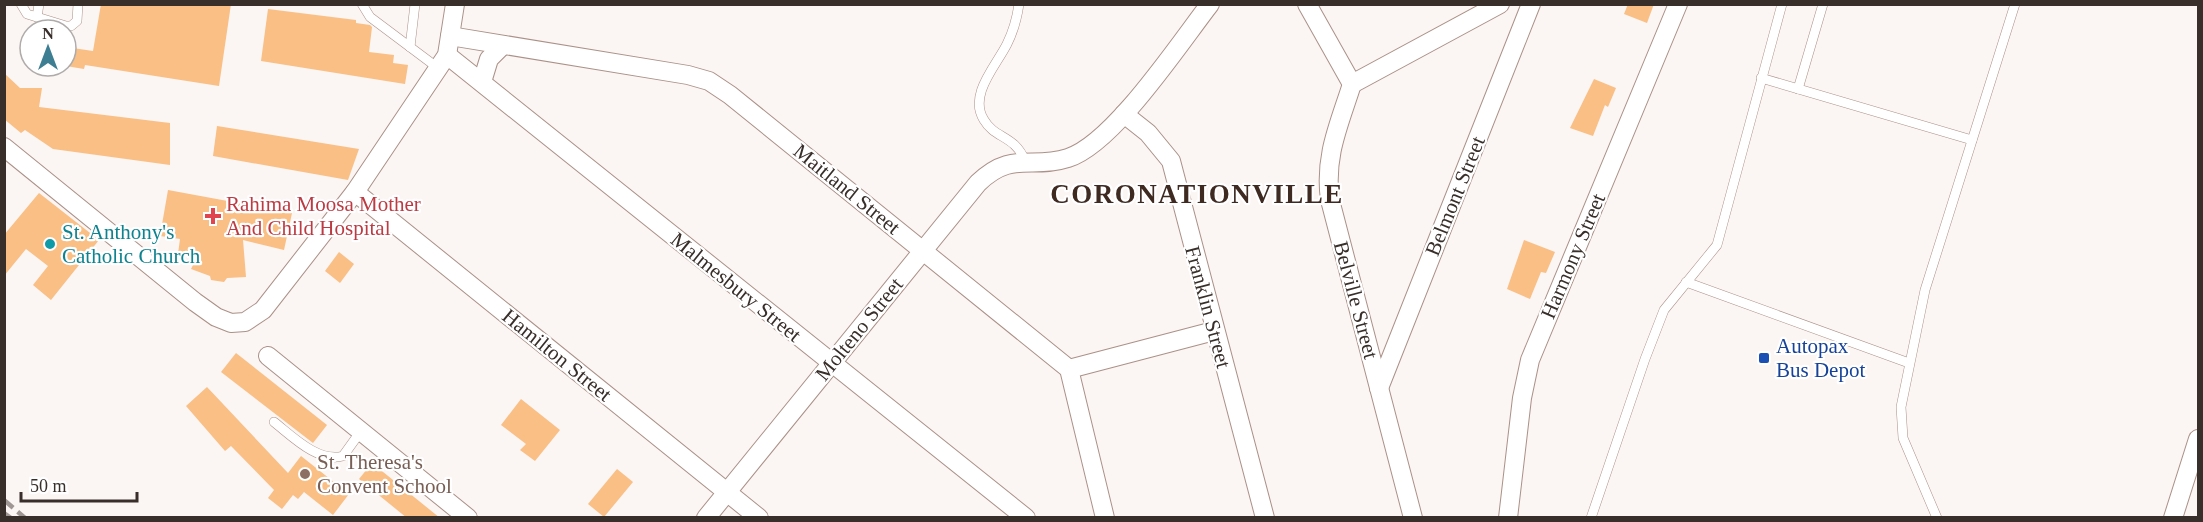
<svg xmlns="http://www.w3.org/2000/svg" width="2203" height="522" font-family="Georgia,serif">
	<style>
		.building { fill: #f9bf84 }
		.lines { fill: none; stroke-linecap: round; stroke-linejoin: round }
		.lane-casing { stroke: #ab9187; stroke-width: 10 }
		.street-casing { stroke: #ab9187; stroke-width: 20 }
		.lane { stroke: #fff; stroke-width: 9 }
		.street { stroke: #fff; stroke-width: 18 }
		.rail { stroke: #9f9794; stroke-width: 4.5; stroke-dasharray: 12 6; stroke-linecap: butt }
		.health-dot { fill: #e0444e; stroke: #fff; stroke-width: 2 }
		.culture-dot { fill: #0f9aa8; stroke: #fff; stroke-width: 2 }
		.transit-dot { fill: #1a4fb4; stroke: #fff; stroke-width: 2 }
		.education-dot { fill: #8d6e63; stroke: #fff; stroke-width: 2 }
		.labels { text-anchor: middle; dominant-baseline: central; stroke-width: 4.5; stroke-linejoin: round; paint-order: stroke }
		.street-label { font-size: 21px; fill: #382e2a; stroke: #fff }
		.health-label { font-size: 21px; fill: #be3a42; stroke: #fff; text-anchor: start }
		.culture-label { font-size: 21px; fill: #0d838f; stroke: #fff; text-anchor: start }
		.transit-label { font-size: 21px; fill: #164399; stroke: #fff; text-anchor: start }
		.education-label { font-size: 21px; fill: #785e54; stroke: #fff; text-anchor: start }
		.district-label { font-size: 27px; font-weight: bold; letter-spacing: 1.5px; fill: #3f2a22; stroke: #fff }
	</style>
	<rect width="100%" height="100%" fill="#fbf5f3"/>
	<!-- building -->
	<g class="building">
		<polygon points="101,4 231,4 219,86 85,65 84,69 66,66 66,47 93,51"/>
		<polygon points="1628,4 1654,4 1647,23 1624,14"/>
		<polygon points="268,9 356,20 356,23 370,25 372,27 369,52 394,55 393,63 408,65 405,84 261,61"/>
		<polygon points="4,73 20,88 42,88 39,107 170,123 170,165 53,149 25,130 21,133 4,119"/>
		<polygon points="1594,79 1616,88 1608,107 1605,105 1593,136 1570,128"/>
		<polygon points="217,126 359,149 348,180 213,156"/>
		<polygon points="168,190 292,213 284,250 243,240 246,277 227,278 224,282 211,280 210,276 191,269 197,257 178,254 180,239 160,236"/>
		<polygon points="39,193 99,240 51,300 33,285 48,266 26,249 4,276 4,235"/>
		<polygon points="1524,240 1555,252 1546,273 1541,272 1530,299 1507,289"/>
		<polygon points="339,252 354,264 340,283 325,271"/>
		<polygon points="236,353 327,425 313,443 221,372"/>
		<polygon points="207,387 288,473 301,456 349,494 333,515 304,492 298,499 293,495 282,509 268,498 274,490 231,446 225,451 186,406"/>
		<polygon points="521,399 560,430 535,461 520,450 526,444 501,425"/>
		<polygon points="372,463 440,518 407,518 359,479"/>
		<polygon points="617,469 633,482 604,517 588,504"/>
	</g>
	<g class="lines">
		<!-- lane casing -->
		<g class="lane-casing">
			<g id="lane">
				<polyline points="21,4 27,14 66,26 71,26 77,21 78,4"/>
				<polyline points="362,4 370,17 438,68"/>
				<path d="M1019 4C1017 18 1013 32 1007 44 996 66 968 95 984 120 995 139 1015 135 1025 161"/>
				<polyline points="37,17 39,4"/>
				<polyline points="410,47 415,4"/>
				<polyline points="1761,78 1972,140"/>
				<polyline points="1798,89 1823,4"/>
				<polyline points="1686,282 1909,363"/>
				<path d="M274 422C292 436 318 463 343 456L361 431"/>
				<polyline points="1591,518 1645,359 1664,310 1717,245 1782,4"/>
				<polyline points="1937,518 1903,438 1901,407 1925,290 2015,4"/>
			</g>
		</g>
		<!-- street casing -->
		<g class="street-casing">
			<g id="street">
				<polyline points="1307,4 1352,84"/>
				<polyline points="450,36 688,75 709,81 730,95 1069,369 1105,518"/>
				<polyline points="447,55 1026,518"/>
				<polyline points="482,82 489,59 503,45"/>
				<path d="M1352 84C1339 125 1324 156 1330 200L1413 518"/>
				<polyline points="1352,84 1500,4"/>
				<polyline points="1124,114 1148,133 1171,161 1265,518"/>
				<polyline points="4,147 195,302 216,317 231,323 245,322 263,310 355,192 447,55 455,4"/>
				<polyline points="355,192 759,518"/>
				<polyline points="268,356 468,518"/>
				<polyline points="1069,369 1214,331"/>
				<polyline points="1379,388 1531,4"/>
				<path d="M706 518 978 183C1012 150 1031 170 1068 158 1113 144 1179 44 1210 4"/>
				<polyline points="1508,518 1522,398 1530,360 1678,4"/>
				<polyline points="2173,518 2198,439"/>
			</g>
		</g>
		<!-- lane -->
		<use href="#lane" class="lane"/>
		<!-- street -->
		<use href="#street" class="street"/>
		<!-- rail -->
		<g class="rail">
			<polyline points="4,500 25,518"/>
			<polyline points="4,513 11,518"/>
		</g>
	</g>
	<!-- markers -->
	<path class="health-dot" d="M210 207h6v6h6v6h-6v6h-6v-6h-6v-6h6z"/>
	<circle class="culture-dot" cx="50" cy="244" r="6"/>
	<rect class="transit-dot" x="1758" y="352" width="12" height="12" rx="3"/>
	<circle class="education-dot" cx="305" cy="474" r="6"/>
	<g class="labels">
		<!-- street labels -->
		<g class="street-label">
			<text transform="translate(847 189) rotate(39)">Maitland Street</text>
			<text transform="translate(1455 196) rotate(-68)">Belmont Street</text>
			<text transform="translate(1573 256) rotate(-67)">Harmony Street</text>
			<text transform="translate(736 287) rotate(39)">Malmesbury Street</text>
			<text transform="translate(1356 300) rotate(75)">Belville Street</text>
			<text transform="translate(1208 307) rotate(75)">Franklin Street</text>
			<text transform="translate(859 329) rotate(-51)">Molteno Street</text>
			<text transform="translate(557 355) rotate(39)">Hamilton Street</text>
		</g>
		<!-- health labels -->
		<g class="health-label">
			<text x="226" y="204">Rahima Moosa Mother<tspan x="226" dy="24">And Child Hospital</tspan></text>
		</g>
		<!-- culture labels -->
		<g class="culture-label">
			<text x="62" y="232">St. Anthony's<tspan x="62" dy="24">Catholic Church</tspan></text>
		</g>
		<!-- transit labels -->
		<g class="transit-label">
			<text x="1776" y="346">Autopax<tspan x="1776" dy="24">Bus Depot</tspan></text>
		</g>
		<!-- education labels -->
		<g class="education-label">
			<text x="317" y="462">St. Theresa's<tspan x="317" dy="24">Convent School</tspan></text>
		</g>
		<!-- district labels -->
		<g class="district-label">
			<text x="1197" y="194">CORONATIONVILLE</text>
		</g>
	</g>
	<!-- border -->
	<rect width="2203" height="522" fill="none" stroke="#382e2a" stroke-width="12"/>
	<!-- north arrow -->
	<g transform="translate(48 48)"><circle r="28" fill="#ffffff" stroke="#afabaa" stroke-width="1.5"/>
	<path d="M0-4.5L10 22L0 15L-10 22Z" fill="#3e7e92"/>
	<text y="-9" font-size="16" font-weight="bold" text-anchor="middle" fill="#382e2a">N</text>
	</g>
	<!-- scale -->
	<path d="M21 492v9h116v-9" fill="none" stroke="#382e2a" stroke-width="3"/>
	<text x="30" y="492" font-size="18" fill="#382e2a" stroke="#ffffff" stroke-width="4.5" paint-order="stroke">50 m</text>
</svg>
